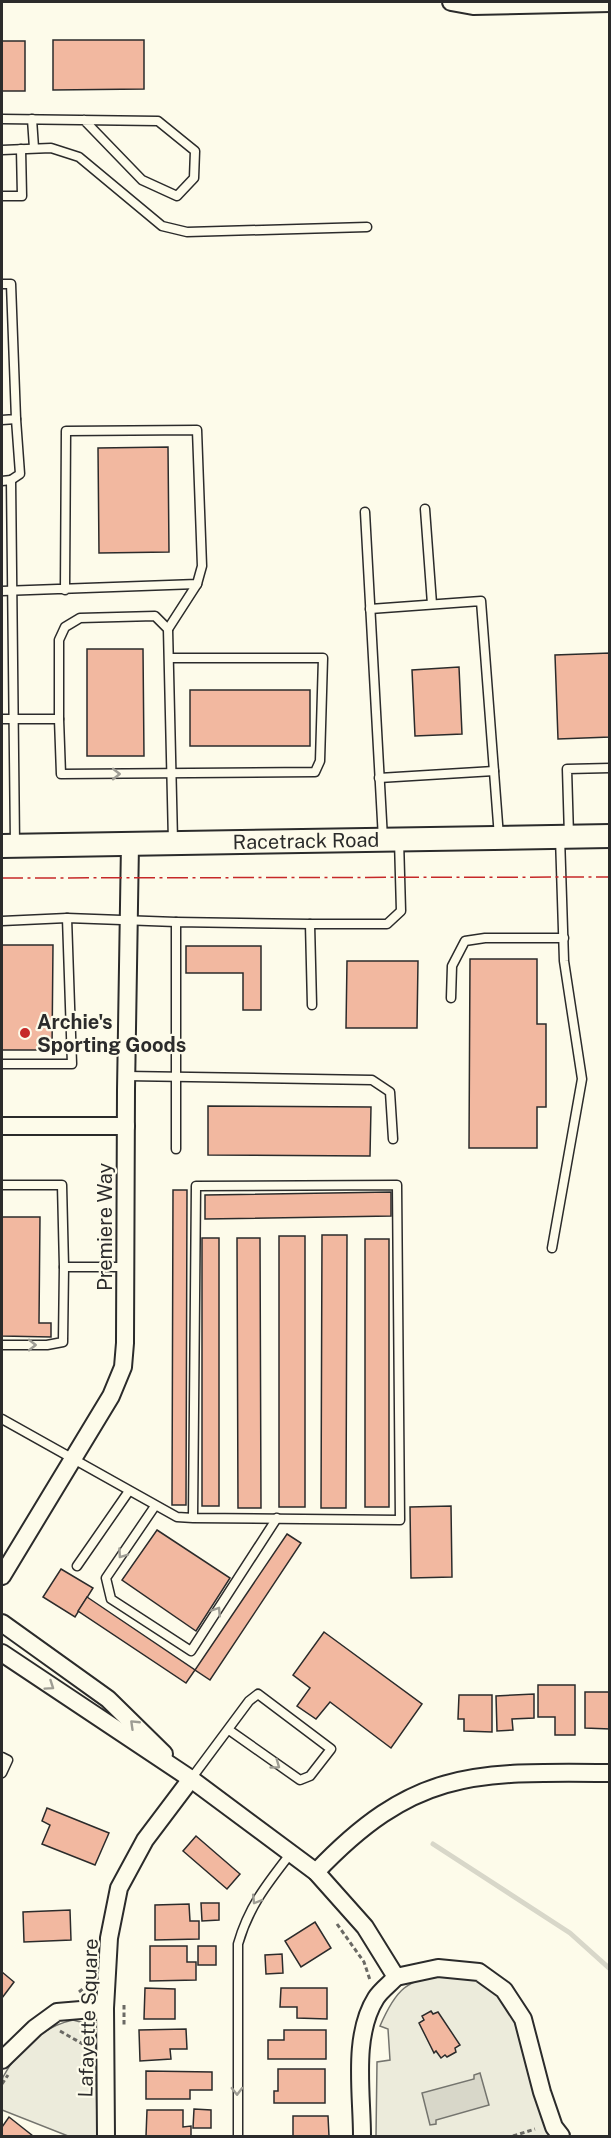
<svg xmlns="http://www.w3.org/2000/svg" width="611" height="2138" font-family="'Public Sans',sans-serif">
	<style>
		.green { fill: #ecebdb; stroke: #74746e; stroke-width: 1.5 }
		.water { fill: #d8d7c9; stroke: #74746e; stroke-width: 1.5 }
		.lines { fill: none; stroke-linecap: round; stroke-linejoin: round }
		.stream { stroke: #d8d7c9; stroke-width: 5 }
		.building { fill: #f2b8a0; stroke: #2b2b2b; stroke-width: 1.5 }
		.lane-casing { stroke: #2b2b2b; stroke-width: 11 }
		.street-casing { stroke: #2b2b2b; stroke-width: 20 }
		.secondary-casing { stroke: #2b2b2b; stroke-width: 26 }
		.path { stroke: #6a6964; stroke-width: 3; stroke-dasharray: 4.5 3; stroke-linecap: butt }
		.lane { stroke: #fdfbea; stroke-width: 8 }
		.street { stroke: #fdfbea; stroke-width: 16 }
		.secondary { stroke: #fdfbea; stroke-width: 22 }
		.power { stroke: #c62828; stroke-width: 1.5; stroke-dasharray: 21 4.5 3 4.5; stroke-linecap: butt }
		.oneway { stroke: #9e9d94 }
		.poi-dot { fill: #c62828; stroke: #fdfbea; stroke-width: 2 }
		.labels { text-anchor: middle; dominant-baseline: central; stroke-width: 4.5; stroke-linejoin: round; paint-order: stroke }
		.street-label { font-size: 20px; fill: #2b2b2b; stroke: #fdfbea }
		.poi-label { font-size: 20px; font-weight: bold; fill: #2b2b2b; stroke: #fdfbea; text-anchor: start }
	</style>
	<rect width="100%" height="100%" fill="#fdfbea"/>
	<!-- green -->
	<g class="green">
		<path d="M446 1973C456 1975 469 1976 478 1980 531 2005 524 2092 552 2136H376L377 2062 390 2060 388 2029 380 2026C396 1989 406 1980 446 1973Z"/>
		<path d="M73 2020 88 2024 96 2034 97 2136H68L2 2110C2 2101 0 2085 3 2077 17 2050 44 2026 73 2020Z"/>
	</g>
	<!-- water -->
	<polygon class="water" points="480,2073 489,2105 436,2120 436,2124 430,2125 422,2093 474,2079 474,2075"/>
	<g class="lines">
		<!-- stream -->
		<polyline class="stream" points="433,1844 570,1933 610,1969"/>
	</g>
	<!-- building -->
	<g class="building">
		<polygon points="53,40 144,40 144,89 53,90"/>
		<rect x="2" y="41" width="23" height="50"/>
		<polygon points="168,447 169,552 99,553 98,448"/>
		<polygon points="87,649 143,649 144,756 87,756"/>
		<polygon points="610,653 610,737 558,739 555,655"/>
		<polygon points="459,667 462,734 415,736 412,670"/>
		<rect x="190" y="690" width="120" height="56"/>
		<polygon points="2,945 53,945 52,1050 2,1050"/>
		<polygon points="186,946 261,946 261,1010 243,1010 243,973 186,973"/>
		<polygon points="470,959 537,959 537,1024 546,1024 546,1107 537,1107 537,1148 469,1148"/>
		<polygon points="347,961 418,961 417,1028 346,1028"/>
		<polygon points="208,1106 371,1107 370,1156 208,1155"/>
		<polygon points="173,1190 187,1190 186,1505 172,1505"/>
		<polygon points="391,1192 391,1216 205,1219 205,1195"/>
		<polygon points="2,1217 40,1217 39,1323 51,1323 51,1337 2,1336"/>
		<polygon points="322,1235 347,1235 346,1508 321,1508"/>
		<rect x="279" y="1236" width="26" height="271"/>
		<rect x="202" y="1238" width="17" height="268"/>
		<polygon points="237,1238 260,1238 261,1508 238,1508"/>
		<rect x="365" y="1239" width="24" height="268"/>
		<polygon points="451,1506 452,1577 411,1578 410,1507"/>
		<polygon points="157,1530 230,1578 196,1631 122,1580"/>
		<polygon points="287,1534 301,1543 210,1680 195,1670"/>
		<polygon points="61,1569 93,1588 75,1617 43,1597"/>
		<polygon points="87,1597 195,1670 186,1683 78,1611"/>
		<polygon points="324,1632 422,1704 391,1748 330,1702 316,1719 297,1706 310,1688 293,1675"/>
		<polygon points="538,1685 575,1685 575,1735 555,1735 555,1717 538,1717"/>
		<polygon points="585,1692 610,1692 610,1729 585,1728"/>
		<polygon points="534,1694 534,1718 512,1719 513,1730 497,1731 496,1696"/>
		<polygon points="459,1695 492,1695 492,1732 464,1731 464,1719 458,1719"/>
		<polygon points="47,1808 109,1833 95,1865 42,1844 50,1825 42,1821"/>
		<polygon points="196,1836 240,1874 227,1889 183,1851"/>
		<polygon points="201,1903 219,1903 219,1920 202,1921"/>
		<polygon points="189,1904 190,1921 199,1921 199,1939 155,1940 155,1905"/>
		<polygon points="70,1910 71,1940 24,1942 23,1912"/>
		<polygon points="315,1922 331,1948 301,1967 285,1941"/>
		<polygon points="150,1946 187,1946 187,1962 196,1962 196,1980 150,1981"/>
		<rect x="198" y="1946" width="18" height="19"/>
		<polygon points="282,1954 283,1973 266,1974 265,1955"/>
		<polygon points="2,1972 14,1982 2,1998"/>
		<polygon points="145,1988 175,1989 175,2019 144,2019"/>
		<polygon points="281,1988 327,1988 327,2019 297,2018 297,2007 280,2007"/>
		<polygon points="431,2011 433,2014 438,2012 460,2045 455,2048 456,2052 447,2057 445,2055 441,2058 436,2051 434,2053 419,2023 424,2020 422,2016"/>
		<polygon points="186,2029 187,2049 170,2049 171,2059 140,2061 139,2030"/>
		<polygon points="284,2030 326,2030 326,2059 268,2059 268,2040 284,2040"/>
		<polygon points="278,2069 325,2069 325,2103 274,2103 274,2091 278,2091"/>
		<polygon points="146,2071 212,2072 212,2090 190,2090 190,2099 146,2099"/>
		<polygon points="194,2109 211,2110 211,2128 193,2128"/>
		<polygon points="147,2110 183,2110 183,2127 191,2126 191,2136 146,2136"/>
		<polygon points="293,2116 328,2116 329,2136 293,2136"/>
		<polygon points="9,2117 33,2136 2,2136 2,2127"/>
	</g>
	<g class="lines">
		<!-- lane casing -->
		<g class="lane-casing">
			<g id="lane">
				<polyline points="2,119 158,121 195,151 194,178 177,196 142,180 84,120"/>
				<polyline points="32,119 34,148"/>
				<polyline points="2,150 51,148 79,157 162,226 187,232 367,227"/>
				<polyline points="2,196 22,196 21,149"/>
				<polyline points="2,284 11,284 16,419 2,420"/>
				<polyline points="11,480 20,474 16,419"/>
				<polyline points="2,481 11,480 15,845"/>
				<polyline points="425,509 432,604"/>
				<polyline points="365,512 383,839"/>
				<polyline points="2,591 197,584 202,566 197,430 66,431 65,590"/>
				<polyline points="370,609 481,601 499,837"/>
				<polyline points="168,629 197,584"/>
				<polyline points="2,719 59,719 59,640 65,627 80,618 155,616 168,629 173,841"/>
				<polyline points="59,719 61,774 315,772 320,761 323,658 170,658"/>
				<polyline points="379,778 494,771"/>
				<polyline points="569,836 567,769 610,768"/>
				<polyline points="2,921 67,918 176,922"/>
				<polyline points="451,998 452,966 465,941 485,938 564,938"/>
				<polyline points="312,1005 310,924 387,924 401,911 399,840"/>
				<polyline points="2,1064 72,1064 67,918"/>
				<polyline points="126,1076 372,1080 390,1092 393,1139"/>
				<polyline points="176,1149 176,922 310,924"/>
				<polyline points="2,1185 62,1185 64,1267"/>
				<polyline points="552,1248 582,1079 564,961 560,837"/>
				<polyline points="2,1345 47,1345 63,1342 64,1267 126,1267"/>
				<polyline points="2,1419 177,1517 193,1518 400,1520 397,1185 196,1186 193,1518"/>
				<polyline points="155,1506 106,1578 111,1599 191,1651 277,1518"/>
				<polyline points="77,1566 129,1491"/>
				<polyline points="2,1757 8,1760 2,1773"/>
				<polyline points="191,1779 249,1701 258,1694 331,1749 310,1776 300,1780 229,1730"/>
				<path d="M238 2136V1944C249 1906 267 1884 291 1853"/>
			</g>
		</g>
		<!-- street casing -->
		<g class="street-casing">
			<g id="street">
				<polyline points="451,2 473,6 610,3"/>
				<polyline points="2,1126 126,1126"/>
				<polyline points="2,1576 111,1396 123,1367 125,1343 126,1090 130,844"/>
				<polyline points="2,1623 108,1699 164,1754"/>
				<path d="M2 1653 191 1779 316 1872 365 1927 396 1977C390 1984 381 1990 376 1998 352 2036 362 2093 362 2136"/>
				<path d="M316 1872C415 1768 475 1772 610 1773"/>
				<polyline points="396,1977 438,1968 479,1972 504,1990 523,2019 542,2092 554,2127 561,2136"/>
				<polyline points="2,2060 35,2028 57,2012 105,2008"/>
				<polyline points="106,2136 105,2008 109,1938 119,1888 145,1840 191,1779"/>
			</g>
		</g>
		<!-- secondary casing -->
		<g class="secondary-casing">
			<polyline id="secondary" points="2,846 610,836"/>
		</g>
		<!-- path -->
		<g class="path">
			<polyline points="337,1924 364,1962 370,1980"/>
			<polyline points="79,1992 90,1983"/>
			<polyline points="124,2005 124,2025"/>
			<polyline points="60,2031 88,2047"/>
			<polyline points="2,2084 8,2075"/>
			<polyline points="513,2136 535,2129"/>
		</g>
		<!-- lane -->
		<use href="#lane" class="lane"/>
		<!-- street -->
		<use href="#street" class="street"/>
		<!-- secondary -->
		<use href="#secondary" class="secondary"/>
		<!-- power -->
		<polyline class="power" points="2,878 610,877"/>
	</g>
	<!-- one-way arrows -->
	<defs><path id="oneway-chevron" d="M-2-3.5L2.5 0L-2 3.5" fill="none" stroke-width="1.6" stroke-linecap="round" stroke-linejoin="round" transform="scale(1.5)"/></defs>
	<g class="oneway">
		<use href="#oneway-chevron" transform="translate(116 774)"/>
		<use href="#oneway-chevron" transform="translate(32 1345)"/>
		<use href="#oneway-chevron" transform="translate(122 1554) rotate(125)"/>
		<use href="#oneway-chevron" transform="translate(217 1611) rotate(-57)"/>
		<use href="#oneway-chevron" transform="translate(50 1686) rotate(34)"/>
		<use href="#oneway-chevron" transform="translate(134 1724) rotate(-136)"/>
		<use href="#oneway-chevron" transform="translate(276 1765) rotate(36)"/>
		<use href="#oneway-chevron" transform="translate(256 1900) rotate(122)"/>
		<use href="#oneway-chevron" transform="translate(237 2091) rotate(89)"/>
	</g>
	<!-- markers -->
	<circle class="poi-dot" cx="25" cy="1033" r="6"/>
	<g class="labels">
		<!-- street labels -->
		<g class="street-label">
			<text transform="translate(306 841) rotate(-1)">Racetrack Road</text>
			<text transform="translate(105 1227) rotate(-90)">Premiere Way</text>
			<text transform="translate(88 2018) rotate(-88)">Lafayette Square</text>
		</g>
		<!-- poi labels -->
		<g class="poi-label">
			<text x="37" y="1022">Archie's<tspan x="37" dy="23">Sporting Goods</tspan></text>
		</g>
	</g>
	<!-- border -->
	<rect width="611" height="2138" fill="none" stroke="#2b2b2b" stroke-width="6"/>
</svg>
